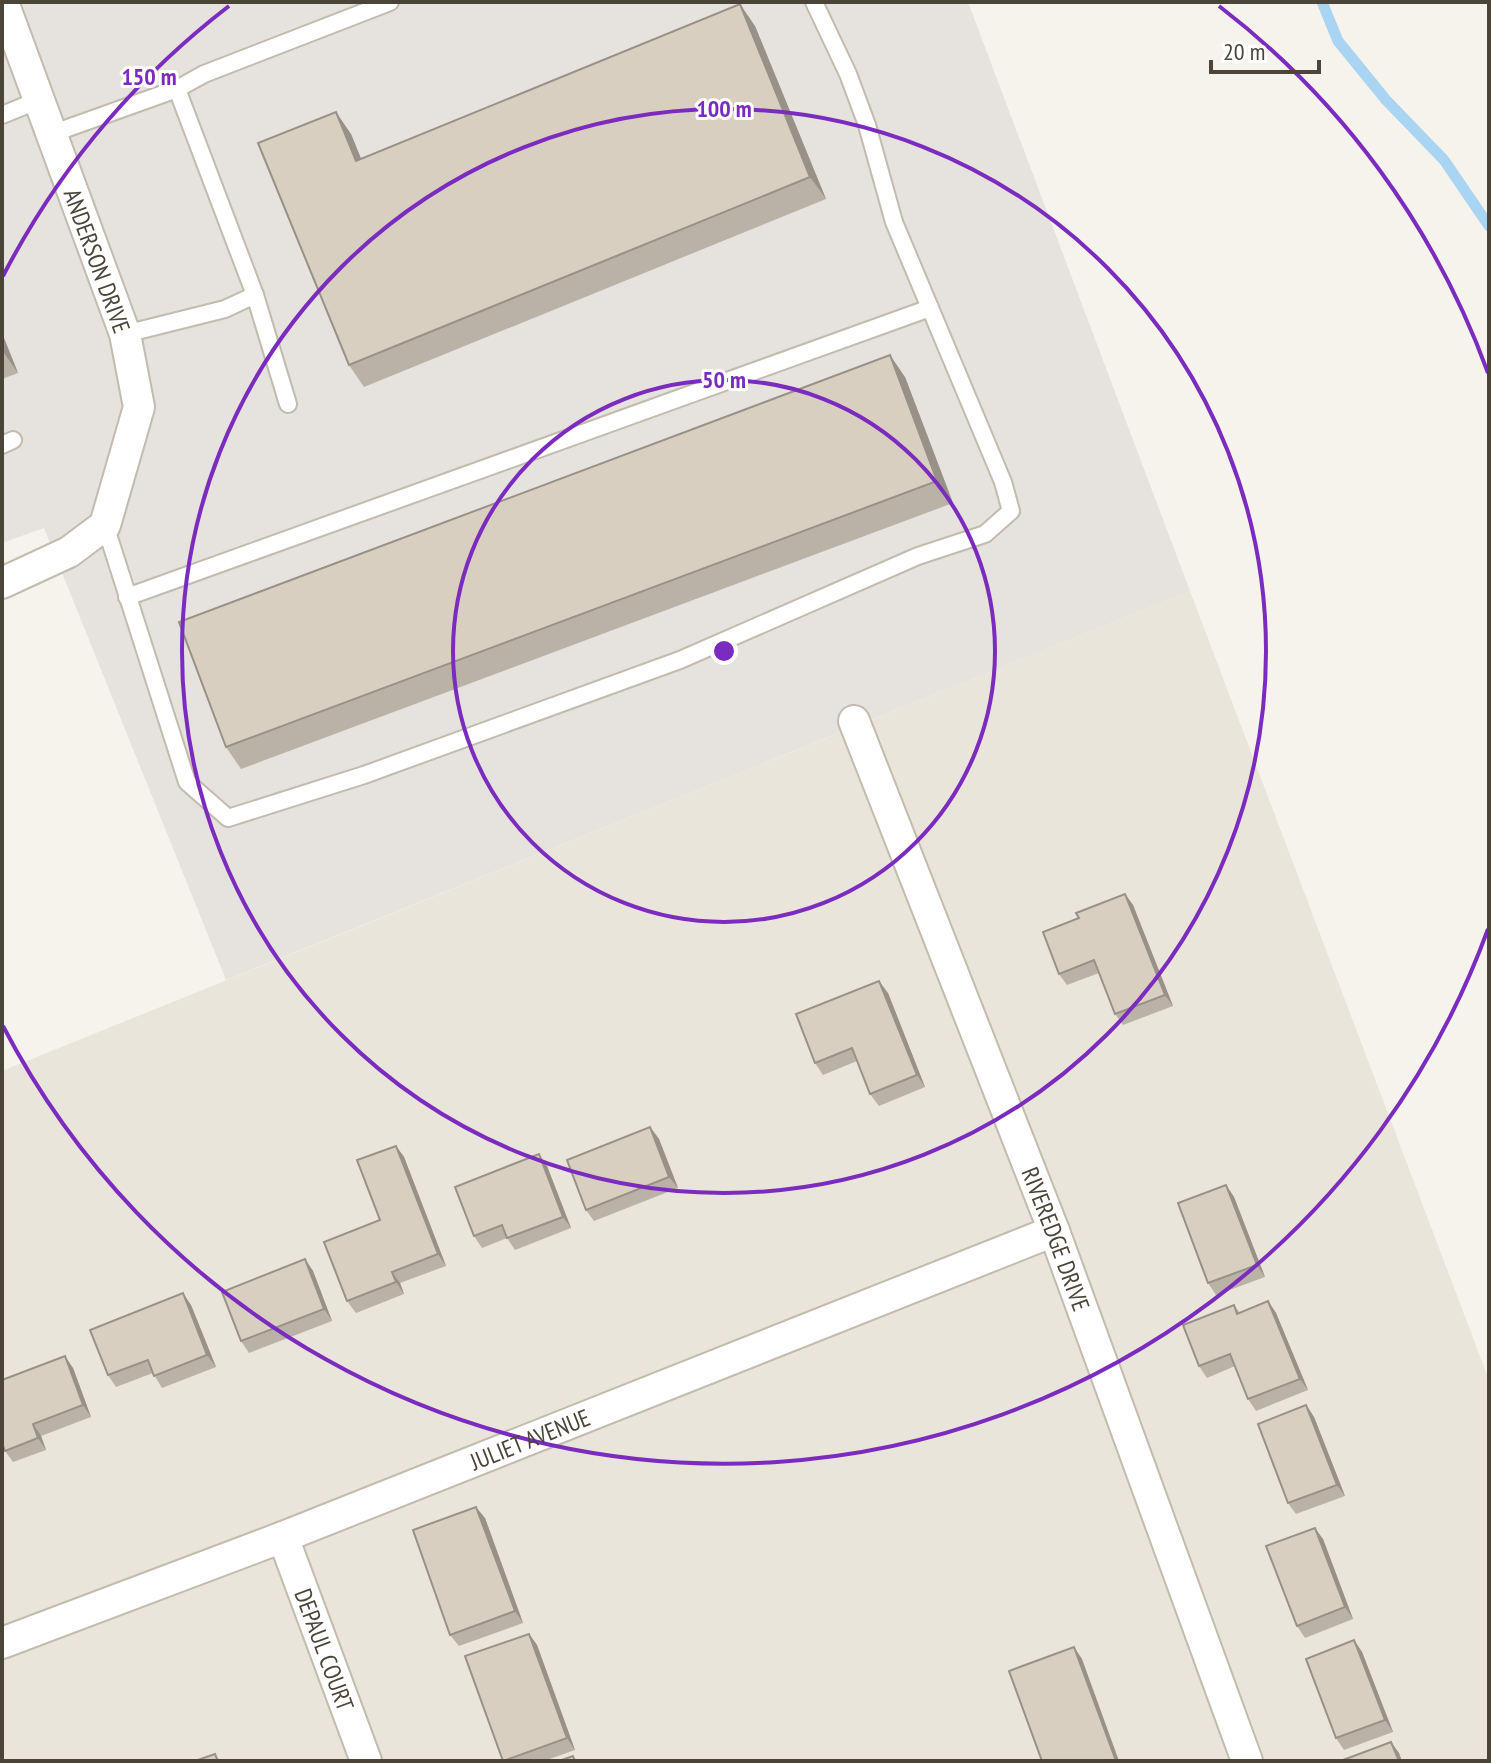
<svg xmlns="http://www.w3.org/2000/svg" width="1491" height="1763" font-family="'PT Sans Narrow',sans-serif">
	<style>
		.residential { fill: #eae5da }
		.industrial { fill: #e6e2dd }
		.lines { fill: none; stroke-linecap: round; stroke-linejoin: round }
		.stream { stroke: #a9d4f2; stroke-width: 11 }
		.service-casing { stroke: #c2bbae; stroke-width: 20 }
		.minor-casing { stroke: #c2bbae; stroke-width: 34 }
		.service { stroke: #fff; stroke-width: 16 }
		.minor { stroke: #fff; stroke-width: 30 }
		.wall { fill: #bab2a6 }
		.shaded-wall { fill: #979187 }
		.building { fill: #d8cfc1; stroke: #979187; stroke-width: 2 }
		.ring { fill: none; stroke: #7b2cbf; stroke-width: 4 }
		.labels { text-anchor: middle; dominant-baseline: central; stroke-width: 6; stroke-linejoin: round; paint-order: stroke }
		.street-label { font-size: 24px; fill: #4b4439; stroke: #fff }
		.centre { fill: #7b2cbf; stroke: #fff; stroke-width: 4 }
		.ring-label { font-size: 24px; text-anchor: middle; font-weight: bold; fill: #7b2cbf; stroke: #fff; stroke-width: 6; stroke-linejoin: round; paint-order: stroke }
	</style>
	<rect width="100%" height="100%" fill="#f6f3ec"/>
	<!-- residential -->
	<polygon class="residential" points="1190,591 1489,1380 1489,1761 2,1761 2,1071"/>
	<!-- industrial -->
	<polygon class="industrial" points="2,2 968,2 1190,591 226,980 44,528 2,543"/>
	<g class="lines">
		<!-- stream -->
		<polyline class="stream" points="1322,2 1338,41 1386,100 1444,160 1489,226"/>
		<!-- service casing -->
		<g class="service-casing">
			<g id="service">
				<polyline points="2,115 39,100"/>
				<polyline points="51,134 177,89 204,74 390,2"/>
				<polyline points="255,295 288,404"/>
				<polyline points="125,334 225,309 255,295 177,89"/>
				<polyline points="2,445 13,440"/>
				<polyline points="105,525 187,782 228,818 364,775 680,660 918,556 985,534 1011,511 1003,482 894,222 867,125 848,74 814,2"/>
				<polyline points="127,597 930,308"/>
			</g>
		</g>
		<!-- minor casing -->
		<g class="minor-casing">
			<g id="minor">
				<polyline points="2,583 69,552 105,525 139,407 125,334 3,2"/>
				<path id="s1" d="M854 721 1054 1231 1247 1761"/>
				<path id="s2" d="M283 1537 366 1761"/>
				<path id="s3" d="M2 1643 283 1537 1054 1231"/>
			</g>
		</g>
		<!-- service -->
		<use href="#service" class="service"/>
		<!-- minor -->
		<use href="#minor" class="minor"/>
	</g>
	<!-- wall -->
	<g class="wall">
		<polygon points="755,26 826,199 364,387 349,365 351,134 361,159"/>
		<polygon points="2,333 18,373 2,379"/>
		<polygon points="905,377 953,503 241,769 226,747"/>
		<polygon points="1125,894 1133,905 1173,1006 1123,1025 1115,1014 1099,973 1067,985 1059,974 1079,918"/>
		<polygon points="888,993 925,1087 879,1106 870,1094 857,1061 823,1075 815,1063"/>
		<polygon points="650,1127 659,1139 678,1188 594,1221 586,1210"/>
		<polygon points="396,1146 404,1157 446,1266 400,1283 404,1294 356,1313 347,1301 380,1220"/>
		<polygon points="547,1166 571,1228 515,1250 507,1238 482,1248 474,1236"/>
		<polygon points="1226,1185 1234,1197 1265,1277 1216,1295 1208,1283"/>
		<polygon points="305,1259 313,1271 332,1321 249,1353 241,1341"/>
		<polygon points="1268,1301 1276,1313 1308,1390 1256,1411 1248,1399 1235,1366 1207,1378 1199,1366 1234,1305 1240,1313"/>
		<polygon points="191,1305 216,1367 162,1388 153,1373 116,1387 108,1375"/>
		<polygon points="73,1368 91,1417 41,1436 46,1450 13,1462 5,1451"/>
		<polygon points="1306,1405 1314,1417 1345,1496 1296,1514 1288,1503"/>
		<polygon points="485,1518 523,1623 459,1646 450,1635"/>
		<polygon points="1323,1539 1353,1619 1305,1638 1297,1626"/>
		<polygon points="529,1634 537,1645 575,1750 544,1761 503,1761"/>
		<polygon points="1354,1640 1362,1652 1393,1732 1344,1750 1336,1738"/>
	</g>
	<!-- shaded-wall -->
	<g class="shaded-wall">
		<polygon points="740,4 755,26 826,199 810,177"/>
		<polygon points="336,112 351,134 371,183 356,161"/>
		<polygon points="2,333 18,373 2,350"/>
		<polygon points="890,355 905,377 953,503 937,481"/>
		<polygon points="1125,894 1133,905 1173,1006 1165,995"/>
		<polygon points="879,981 888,993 925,1087 917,1075"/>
		<polygon points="650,1127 659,1139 678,1188 669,1177"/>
		<polygon points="396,1146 404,1157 446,1266 438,1254"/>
		<polygon points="539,1154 547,1166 571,1228 563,1217"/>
		<polygon points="1226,1185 1234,1197 1265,1277 1257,1265"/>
		<polygon points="305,1259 313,1271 332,1321 324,1309"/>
		<polygon points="392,1272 400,1283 404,1294 396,1282"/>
		<polygon points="183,1293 191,1305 216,1367 207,1355"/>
		<polygon points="1268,1301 1276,1313 1308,1390 1300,1379"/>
		<polygon points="65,1356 73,1368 91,1417 83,1405"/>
		<polygon points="1306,1405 1314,1417 1345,1496 1337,1485"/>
		<polygon points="33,1424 41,1436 46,1450 38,1438"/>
		<polygon points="476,1507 485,1518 523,1623 515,1611"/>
		<polygon points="1315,1528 1323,1539 1353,1619 1345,1607"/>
		<polygon points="529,1634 537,1645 575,1750 567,1738"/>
		<polygon points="1354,1640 1362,1652 1393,1732 1385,1720"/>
		<polygon points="1074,1647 1082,1659 1119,1761 1116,1761"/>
		<polygon points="1391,1742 1399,1753 1402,1761 1399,1761"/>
	</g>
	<!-- building -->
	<g class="building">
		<polygon points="740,4 810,177 349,365 258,143 336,112 356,161"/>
		<polygon points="890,355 937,481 226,747 179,622"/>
		<polygon points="1125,894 1165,995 1115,1014 1094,960 1059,974 1043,932 1079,918 1076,913"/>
		<polygon points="879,981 917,1075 870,1094 852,1048 815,1063 796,1014"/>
		<polygon points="650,1127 669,1177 586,1210 567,1160"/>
		<polygon points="396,1146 438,1254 392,1272 396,1282 347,1301 324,1242 380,1220 357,1160"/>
		<polygon points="539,1154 563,1217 507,1238 502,1225 474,1236 455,1187"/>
		<polygon points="1226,1185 1257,1265 1208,1283 1178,1203"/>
		<polygon points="305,1259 324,1309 241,1341 222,1292"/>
		<polygon points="183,1293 207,1355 154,1376 148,1360 108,1375 90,1330"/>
		<polygon points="1268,1301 1300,1379 1248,1399 1230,1354 1199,1366 1183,1325 1234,1305 1237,1314"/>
		<polygon points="65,1356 83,1405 33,1424 38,1438 5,1451 2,1443 2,1380"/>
		<polygon points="1306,1405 1337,1485 1288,1503 1258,1424"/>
		<polygon points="476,1507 515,1611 450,1635 413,1530"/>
		<polygon points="1315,1528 1345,1607 1297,1626 1266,1546"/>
		<polygon points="529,1634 567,1738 503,1761 465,1656"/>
		<polygon points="1354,1640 1385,1720 1336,1738 1306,1659"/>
		<polygon points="1074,1647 1116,1761 1042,1761 1009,1671"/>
		<polygon points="1391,1742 1399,1761 1343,1761 1343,1760"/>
		<polygon points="215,1754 218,1761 195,1761"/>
		<polygon points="573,1756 575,1761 559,1761"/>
	</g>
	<!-- distance rings -->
	<g class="ring">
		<circle cx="724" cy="651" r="271"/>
		<circle cx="724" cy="651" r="542"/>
		<path d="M1488 929A813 813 0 0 1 3 1026M3 276A813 813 0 0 1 229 6M1219 6A813 813 0 0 1 1488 373"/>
	</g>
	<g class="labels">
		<!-- street labels -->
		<g class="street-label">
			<text transform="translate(97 261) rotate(70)">ANDERSON DRIVE</text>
			<text stroke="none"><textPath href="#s1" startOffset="556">RIVEREDGE DRIVE</textPath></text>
			<text stroke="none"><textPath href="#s3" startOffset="566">JULIET AVENUE</textPath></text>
			<text stroke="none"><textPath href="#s2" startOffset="120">DEPAUL COURT</textPath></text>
		</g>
	</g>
	<circle cx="724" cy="651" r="12" class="centre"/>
	<g class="ring-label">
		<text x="149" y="85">150 m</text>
		<text x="724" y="117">100 m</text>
		<text x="724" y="388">50 m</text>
	</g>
	<!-- border -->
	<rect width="1491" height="1763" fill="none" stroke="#4b4439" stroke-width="8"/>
	<!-- scale -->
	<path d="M1211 60v12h108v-12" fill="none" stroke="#4b4439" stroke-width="4"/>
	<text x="1223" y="60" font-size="24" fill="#4b4439" stroke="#ffffff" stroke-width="6" paint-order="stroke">20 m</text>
</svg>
